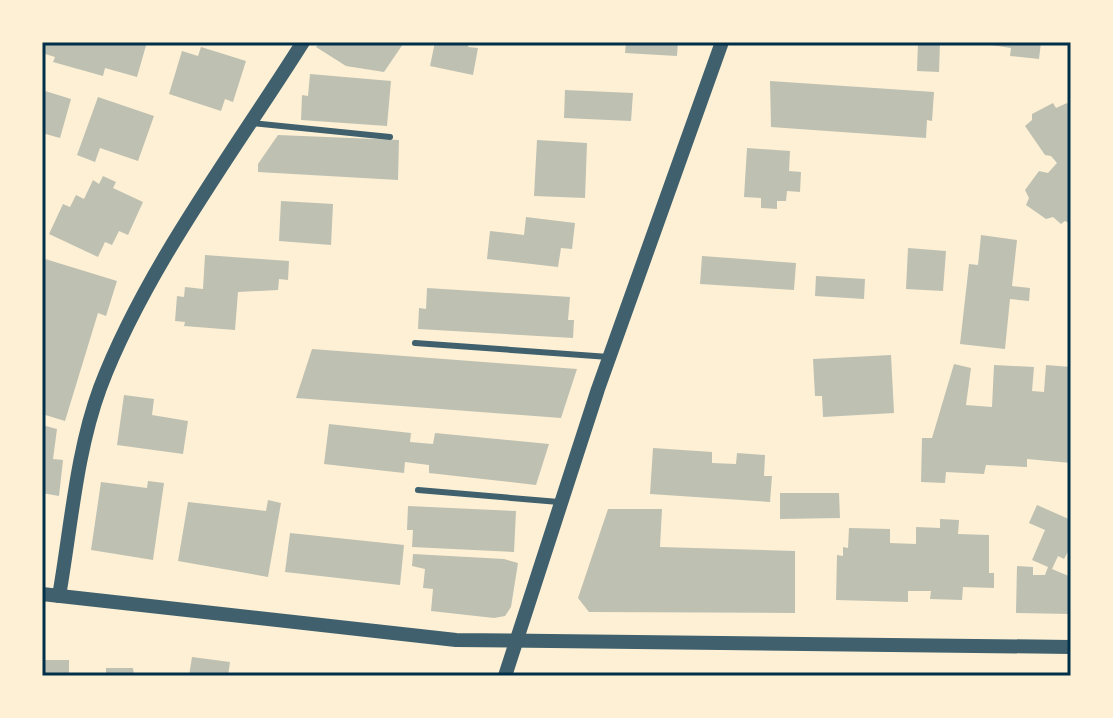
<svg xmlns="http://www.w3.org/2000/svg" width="1113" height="718" font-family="Manrope,sans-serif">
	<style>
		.building { fill: #bec0b2 }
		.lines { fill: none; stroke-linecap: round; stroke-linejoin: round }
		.service { stroke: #3f606c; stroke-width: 6 }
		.tertiary { stroke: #3f606c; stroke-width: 14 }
		.neatline { fill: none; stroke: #003049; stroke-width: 3 }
	</style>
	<rect width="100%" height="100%" fill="#fdf0d5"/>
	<!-- building -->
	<g class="building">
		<polygon points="42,42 147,42 137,77 105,68 103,76 53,62 55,57 42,53"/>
		<polygon points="320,42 399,42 403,44 384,72 346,66 316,47"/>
		<polygon points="435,42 469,42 468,47 478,48 473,75 430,66"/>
		<polygon points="626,42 678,42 677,56 625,53"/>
		<polygon points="918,42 940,42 939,72 917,71"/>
		<polygon points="972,42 1041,42 1039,59 1010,56 1011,48"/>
		<polygon points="201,47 246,61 233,102 225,99 221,111 169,94 182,51 198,56"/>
		<polygon points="310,74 391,81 387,126 301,120 302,95 308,96"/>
		<polygon points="770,81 934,92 932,121 927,120 926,138 771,127"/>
		<polygon points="42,90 71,99 60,138 42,133"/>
		<polygon points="565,90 633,93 631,121 564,118"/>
		<polygon points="98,97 154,116 138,161 100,148 95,162 77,155"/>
		<polygon points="1053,103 1056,108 1067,103 1071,108 1071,224 1065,221 1061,224 1053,217 1046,219 1026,205 1029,198 1025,190 1039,171 1048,173 1057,163 1051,156 1045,155 1025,126 1032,120 1032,114"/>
		<polygon points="278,135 399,140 398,180 258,172 258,164"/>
		<polygon points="537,140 587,143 585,198 534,196"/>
		<polygon points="747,148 790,151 789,171 801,172 800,192 787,191 786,201 777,201 777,209 761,208 761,198 744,197"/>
		<polygon points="103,176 116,182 113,188 143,202 128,235 119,231 112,245 105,242 98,257 49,234 63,204 70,207 76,195 84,199 93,180 99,184"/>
		<polygon points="281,201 333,204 331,245 279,241"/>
		<polygon points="526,217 575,223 572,249 561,248 558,267 487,259 490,231 524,235"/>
		<polygon points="981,235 1017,240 1012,286 1030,288 1029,301 1010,299 1005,349 960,344 969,264 978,265"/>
		<polygon points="908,248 946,251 943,291 906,289"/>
		<polygon points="205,255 289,261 288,280 279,279 278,290 238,292 235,330 184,326 185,322 175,321 177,296 184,297 185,287 203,289"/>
		<polygon points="702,256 796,263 794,290 700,284"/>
		<polygon points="42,258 117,281 106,316 98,313 65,421 42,414"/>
		<polygon points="816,276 865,279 864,299 815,296"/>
		<polygon points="427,288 570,297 568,320 574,320 573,338 418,329 419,308 426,309"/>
		<polygon points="312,349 577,369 561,418 296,398"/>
		<polygon points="891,355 894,413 823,417 822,396 815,396 813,359"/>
		<polygon points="954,364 971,368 966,405 992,407 994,365 1034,367 1032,391 1044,392 1046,365 1071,367 1071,463 1027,459 1027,467 986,465 984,474 946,472 945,483 921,482 922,438 932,438"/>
		<polygon points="124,395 154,399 152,415 188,421 183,454 117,445"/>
		<polygon points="329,424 411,433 410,442 433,444 435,433 549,444 536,485 429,473 429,465 405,462 404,473 324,464"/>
		<polygon points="42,425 57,429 53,459 63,460 59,496 42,493"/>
		<polygon points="653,448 712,452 712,463 736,464 737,453 765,455 764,476 772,476 770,502 650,494"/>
		<polygon points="148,481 164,483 153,560 91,550 101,482 147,488"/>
		<polygon points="780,493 839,493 840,518 780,519"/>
		<polygon points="268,500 281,503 268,577 178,561 188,502 266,511"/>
		<polygon points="1037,505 1071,520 1071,546 1064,559 1058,556 1052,569 1071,577 1071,614 1016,613 1017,566 1033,567 1033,575 1045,575 1048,567 1032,560 1045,530 1029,523"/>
		<polygon points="408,506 516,511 514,552 412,547 413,530 407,530"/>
		<polygon points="608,509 662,509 660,547 795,551 795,613 589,612 578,598"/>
		<polygon points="940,519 959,520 958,534 989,535 989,573 994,573 994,588 963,587 962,600 930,599 931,591 908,591 908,602 836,600 837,555 843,556 843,547 848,548 849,528 890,529 890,543 916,544 916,527 940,528"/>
		<polygon points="290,533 404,545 400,585 285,572"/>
		<polygon points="413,554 504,559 518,563 511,607 505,616 494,618 431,611 433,589 423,588 425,569 412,566"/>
		<polygon points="192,657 230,662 228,676 189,676"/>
		<rect x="42" y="660" width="27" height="16"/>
		<polygon points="106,668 133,668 134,676 106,676"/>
	</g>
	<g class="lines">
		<!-- service -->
		<g class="service">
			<polyline points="252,123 390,137"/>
			<polyline points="415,343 609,357"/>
			<polyline points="418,490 559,502"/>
		</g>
		<!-- tertiary -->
		<g class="tertiary">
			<polyline points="42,594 456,640 1071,647"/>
			<path d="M59 596C71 528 76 453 100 388 145 269 235 150 303 42"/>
			<polyline points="505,676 598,389 722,42"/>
		</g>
	</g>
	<!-- border -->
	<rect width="1113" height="718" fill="none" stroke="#fdf0d5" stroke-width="88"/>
	<rect x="44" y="44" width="1025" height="630" class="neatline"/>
</svg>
